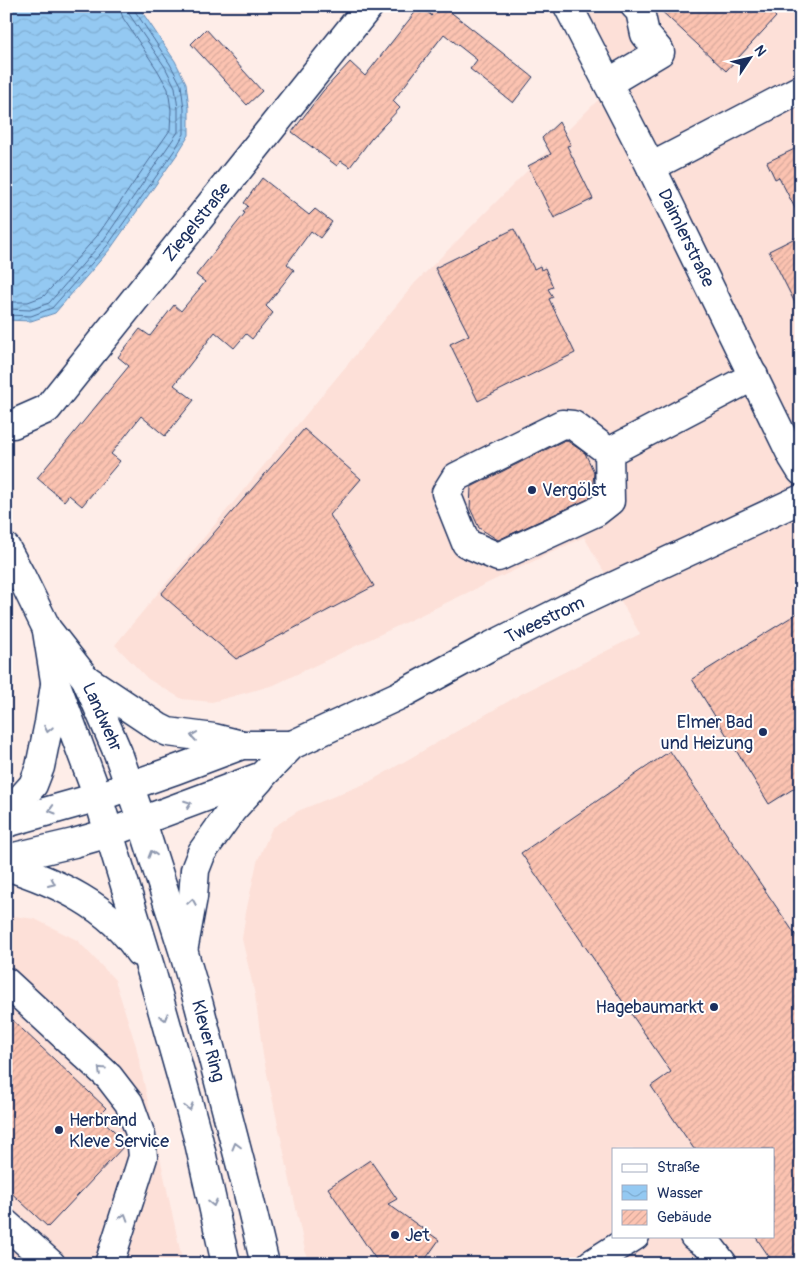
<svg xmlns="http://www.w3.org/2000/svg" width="807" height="1270" font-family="Pangolin,sans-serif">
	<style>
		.built { fill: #fde0d8; fill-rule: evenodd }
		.water { fill: url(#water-waves); stroke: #648bb7 }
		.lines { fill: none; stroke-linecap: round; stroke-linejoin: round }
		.shore { stroke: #4b6d99; stroke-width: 1 }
		.building { fill: url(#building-hatch); stroke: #1b2f5e }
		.minor-casing { stroke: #1b2f5e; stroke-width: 31 }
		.major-casing { stroke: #1b2f5e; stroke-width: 31 }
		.minor { stroke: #fff; stroke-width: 28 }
		.major { stroke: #fff; stroke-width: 28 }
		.oneway { stroke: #8d97ae }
		.poi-dot { fill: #1b2f5e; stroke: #fff; stroke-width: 2 }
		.labels { text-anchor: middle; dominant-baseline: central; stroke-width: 4; stroke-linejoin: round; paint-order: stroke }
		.street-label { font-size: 18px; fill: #1b2f5e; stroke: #fff }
		.poi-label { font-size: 18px; fill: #1b2f5e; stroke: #fff; text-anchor: start }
	</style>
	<defs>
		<pattern id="water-waves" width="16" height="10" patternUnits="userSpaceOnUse" patternTransform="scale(1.25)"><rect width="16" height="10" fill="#94c9f2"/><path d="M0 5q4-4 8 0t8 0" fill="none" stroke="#7fadd2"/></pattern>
		<pattern id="building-hatch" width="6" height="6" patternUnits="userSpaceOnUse" patternTransform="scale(1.25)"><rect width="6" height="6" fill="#fcc3b1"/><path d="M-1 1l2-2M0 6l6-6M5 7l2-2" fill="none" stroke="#d7a89b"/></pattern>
	</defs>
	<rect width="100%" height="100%" fill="#feede8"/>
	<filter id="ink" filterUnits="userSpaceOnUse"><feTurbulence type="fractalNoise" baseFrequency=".02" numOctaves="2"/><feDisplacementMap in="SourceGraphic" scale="10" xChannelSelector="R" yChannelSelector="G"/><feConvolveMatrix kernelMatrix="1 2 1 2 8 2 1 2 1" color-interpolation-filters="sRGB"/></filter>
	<g filter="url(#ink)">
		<!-- built -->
		<g class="built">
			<path d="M584 6H801V1264H308L263 1055 255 995 242 939 246 912 257 862 272 828 298 811 369 782 521 694 640 634 584 537 274 685 212 702 182 699 148 679 115 645 415 283 622 76ZM613 1149H773V1236H613Z"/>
			<polygon points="6,915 35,919 77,940 115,980 136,1046 183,1264 6,1264"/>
		</g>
		<!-- water -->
		<polygon class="water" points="6,6 137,6 140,9 175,61 186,83 189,108 189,135 178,153 111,248 55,313 31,321 6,320"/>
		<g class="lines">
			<!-- shore -->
			<g class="shore">
				<polyline points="6,302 28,302 44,296 97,236 170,130 171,110 168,89 158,71 123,18 121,12 120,6"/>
				<polyline points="6,309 30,310 49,303 103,241 178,132 178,109 175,87 165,67 129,14 128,6"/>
				<polyline points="6,315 31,316 52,308 108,245 174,151 184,134 184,109 181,85 170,64 135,11 134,6"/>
			</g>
		</g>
		<!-- building -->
		<g class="building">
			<polygon points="420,6 432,16 425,6 443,6 533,77 513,103 470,69 477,60 444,34 393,101 400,108 371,139 350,167 341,161 337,166 292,132 323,91 350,62 365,76"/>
			<polygon points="656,6 765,6 776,17 726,71"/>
			<polygon points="206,29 262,91 247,105 191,44"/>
			<polygon points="559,122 571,145 567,146 593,199 554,218 528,166 551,154 542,138"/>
			<polygon points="801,146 801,220 779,177 775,179 767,162"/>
			<polygon points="262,178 309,215 315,209 332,222 320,238 311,231 287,264 294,270 266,306 273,313 252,339 246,334 234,348 215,332 174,385 194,400 165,436 141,416 111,454 120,461 82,506 69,495 64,501 37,478 129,366 118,357 140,329 150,336 174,305 181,311 205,282 196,275 245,213 243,212 248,206 244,203"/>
			<polygon points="514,229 534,269 540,266 541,270 545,268 553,287 548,289 553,297 549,299 575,353 478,401 450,344 469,335 435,268"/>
			<polygon points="801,235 801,315 769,251"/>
			<polygon points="304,429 361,479 330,515 374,586 236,659 161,594"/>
			<polygon points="565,440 569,442 585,453 594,472 592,495 588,499 498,540 479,528 470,508 471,487"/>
			<polygon points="801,611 801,784 769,804 692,679"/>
			<polygon points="670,751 801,943 801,1264 774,1264 755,1236 773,1236 773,1149 694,1149 651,1086 671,1072 521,853"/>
			<polygon points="6,1014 106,1108 98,1116 126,1142 126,1144 48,1227 6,1188"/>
			<polygon points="370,1160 397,1199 388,1204 439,1240 422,1264 379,1264 328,1188"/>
		</g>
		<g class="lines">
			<!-- minor casing -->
			<g class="minor-casing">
				<g id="minor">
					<polyline points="568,6 651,167 793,458 801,471"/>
					<polyline points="608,83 660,52 645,34 640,11 635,6"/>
					<polyline points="651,167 801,89"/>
					<polyline points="13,424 47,409 369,6"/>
					<polyline points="609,452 573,425 562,424 456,477 446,493 466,543 498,557 596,512 610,501 609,452 754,376"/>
					<polyline points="6,982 109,1077 129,1103 141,1136 143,1157 109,1264"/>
					<polyline points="6,1224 51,1264"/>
					<polyline points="694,1236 710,1247 723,1264"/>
					<polyline points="591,1264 635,1236"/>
				</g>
			</g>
			<!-- major casing -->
			<g class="major-casing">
				<g id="major">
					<polyline points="6,548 21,576 47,629 86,679 118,753 142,822 183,950 199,1005 248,1193 265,1264"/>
					<polyline points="47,631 55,681 98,797 151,970 181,1076 198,1138 226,1264"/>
					<polyline points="86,679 158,727 168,732 214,738 242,745"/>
					<polyline points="6,815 33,785 40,767 49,723 55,685"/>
					<polyline points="6,823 98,797 175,770 242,745 292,745"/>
					<polyline points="6,859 74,843 109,833 262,776 292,745 400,695 487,648 565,609 801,499"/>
					<path d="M6 866C56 882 110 906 139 952"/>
					<polyline points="184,946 193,897 195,870 202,852 232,810 260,779"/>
				</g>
			</g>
			<!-- minor -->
			<use href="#minor" class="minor"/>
			<!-- major -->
			<use href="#major" class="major"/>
		</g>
		<!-- one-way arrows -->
		<defs><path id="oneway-chevron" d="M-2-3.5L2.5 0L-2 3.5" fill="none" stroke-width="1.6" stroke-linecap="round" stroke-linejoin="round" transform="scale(1.25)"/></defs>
		<g class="oneway">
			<use href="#oneway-chevron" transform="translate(48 729) rotate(101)"/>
			<use href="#oneway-chevron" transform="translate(194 736) rotate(-172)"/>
			<use href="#oneway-chevron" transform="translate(188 804) rotate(-21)"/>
			<use href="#oneway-chevron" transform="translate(52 810) rotate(164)"/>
			<use href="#oneway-chevron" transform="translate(152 854) rotate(-107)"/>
			<use href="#oneway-chevron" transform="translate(52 883) rotate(25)"/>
			<use href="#oneway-chevron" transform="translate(192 902) rotate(-81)"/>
			<use href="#oneway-chevron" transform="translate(164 1017) rotate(74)"/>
			<use href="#oneway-chevron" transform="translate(101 1070) rotate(-137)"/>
			<use href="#oneway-chevron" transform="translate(189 1107) rotate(74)"/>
			<use href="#oneway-chevron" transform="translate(236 1146) rotate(-105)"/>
			<use href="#oneway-chevron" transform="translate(213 1203) rotate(77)"/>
			<use href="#oneway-chevron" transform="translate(124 1217) rotate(-72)"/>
		</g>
	</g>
	<!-- markers -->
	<g class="poi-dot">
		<circle cx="532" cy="490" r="5"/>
		<circle cx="763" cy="732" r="5"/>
		<circle cx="714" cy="1007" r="5"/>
		<circle cx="59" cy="1130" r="5"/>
		<circle cx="395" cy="1235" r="5"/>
	</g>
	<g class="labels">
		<!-- street labels -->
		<g class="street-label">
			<text transform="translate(197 222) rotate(-51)">Ziegelstraße</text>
			<text transform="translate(686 238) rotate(64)">Daimlerstraße</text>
			<text transform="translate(545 620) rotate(-26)">Tweestrom</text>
			<text transform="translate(102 717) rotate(66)">Landwehr</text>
			<text transform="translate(208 1041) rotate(75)">Klever Ring</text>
		</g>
		<!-- poi labels -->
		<g class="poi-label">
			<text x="542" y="490">Vergölst</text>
			<text x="753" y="722" text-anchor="end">Elmer Bad<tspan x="753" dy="21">und Heizung</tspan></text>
			<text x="704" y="1007" text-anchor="end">Hagebaumarkt</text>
			<text x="69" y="1120">Herbrand<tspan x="69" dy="21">Kleve Service</tspan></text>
			<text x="405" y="1235">Jet</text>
		</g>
	</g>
	<!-- margin -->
	<rect width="807" height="1270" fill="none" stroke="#fff" stroke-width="25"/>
	<rect x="12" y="12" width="782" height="1245" fill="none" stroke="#1b2f5e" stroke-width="2" filter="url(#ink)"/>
	<!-- legend -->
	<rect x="612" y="1148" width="162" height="90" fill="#ffffff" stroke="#a4acbf"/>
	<rect x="622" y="1164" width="25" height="8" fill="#ffffff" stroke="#a4acbf"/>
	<text x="657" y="1172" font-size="15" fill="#1b2f5e">Straße</text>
	<rect x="622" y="1185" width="25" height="15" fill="url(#water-waves)" stroke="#a4acbf"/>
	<text x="657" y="1198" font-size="15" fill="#1b2f5e">Wasser</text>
	<rect x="622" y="1210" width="25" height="15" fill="url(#building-hatch)" stroke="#a4acbf"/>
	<text x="657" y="1222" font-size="15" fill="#1b2f5e">Gebäude</text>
	<!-- north arrow -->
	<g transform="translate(750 58) rotate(55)" stroke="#ffffff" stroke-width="4" paint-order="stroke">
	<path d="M0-4L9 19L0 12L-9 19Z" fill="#1b2f5e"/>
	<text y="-8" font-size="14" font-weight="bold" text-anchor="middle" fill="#1b2f5e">N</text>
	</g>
</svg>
